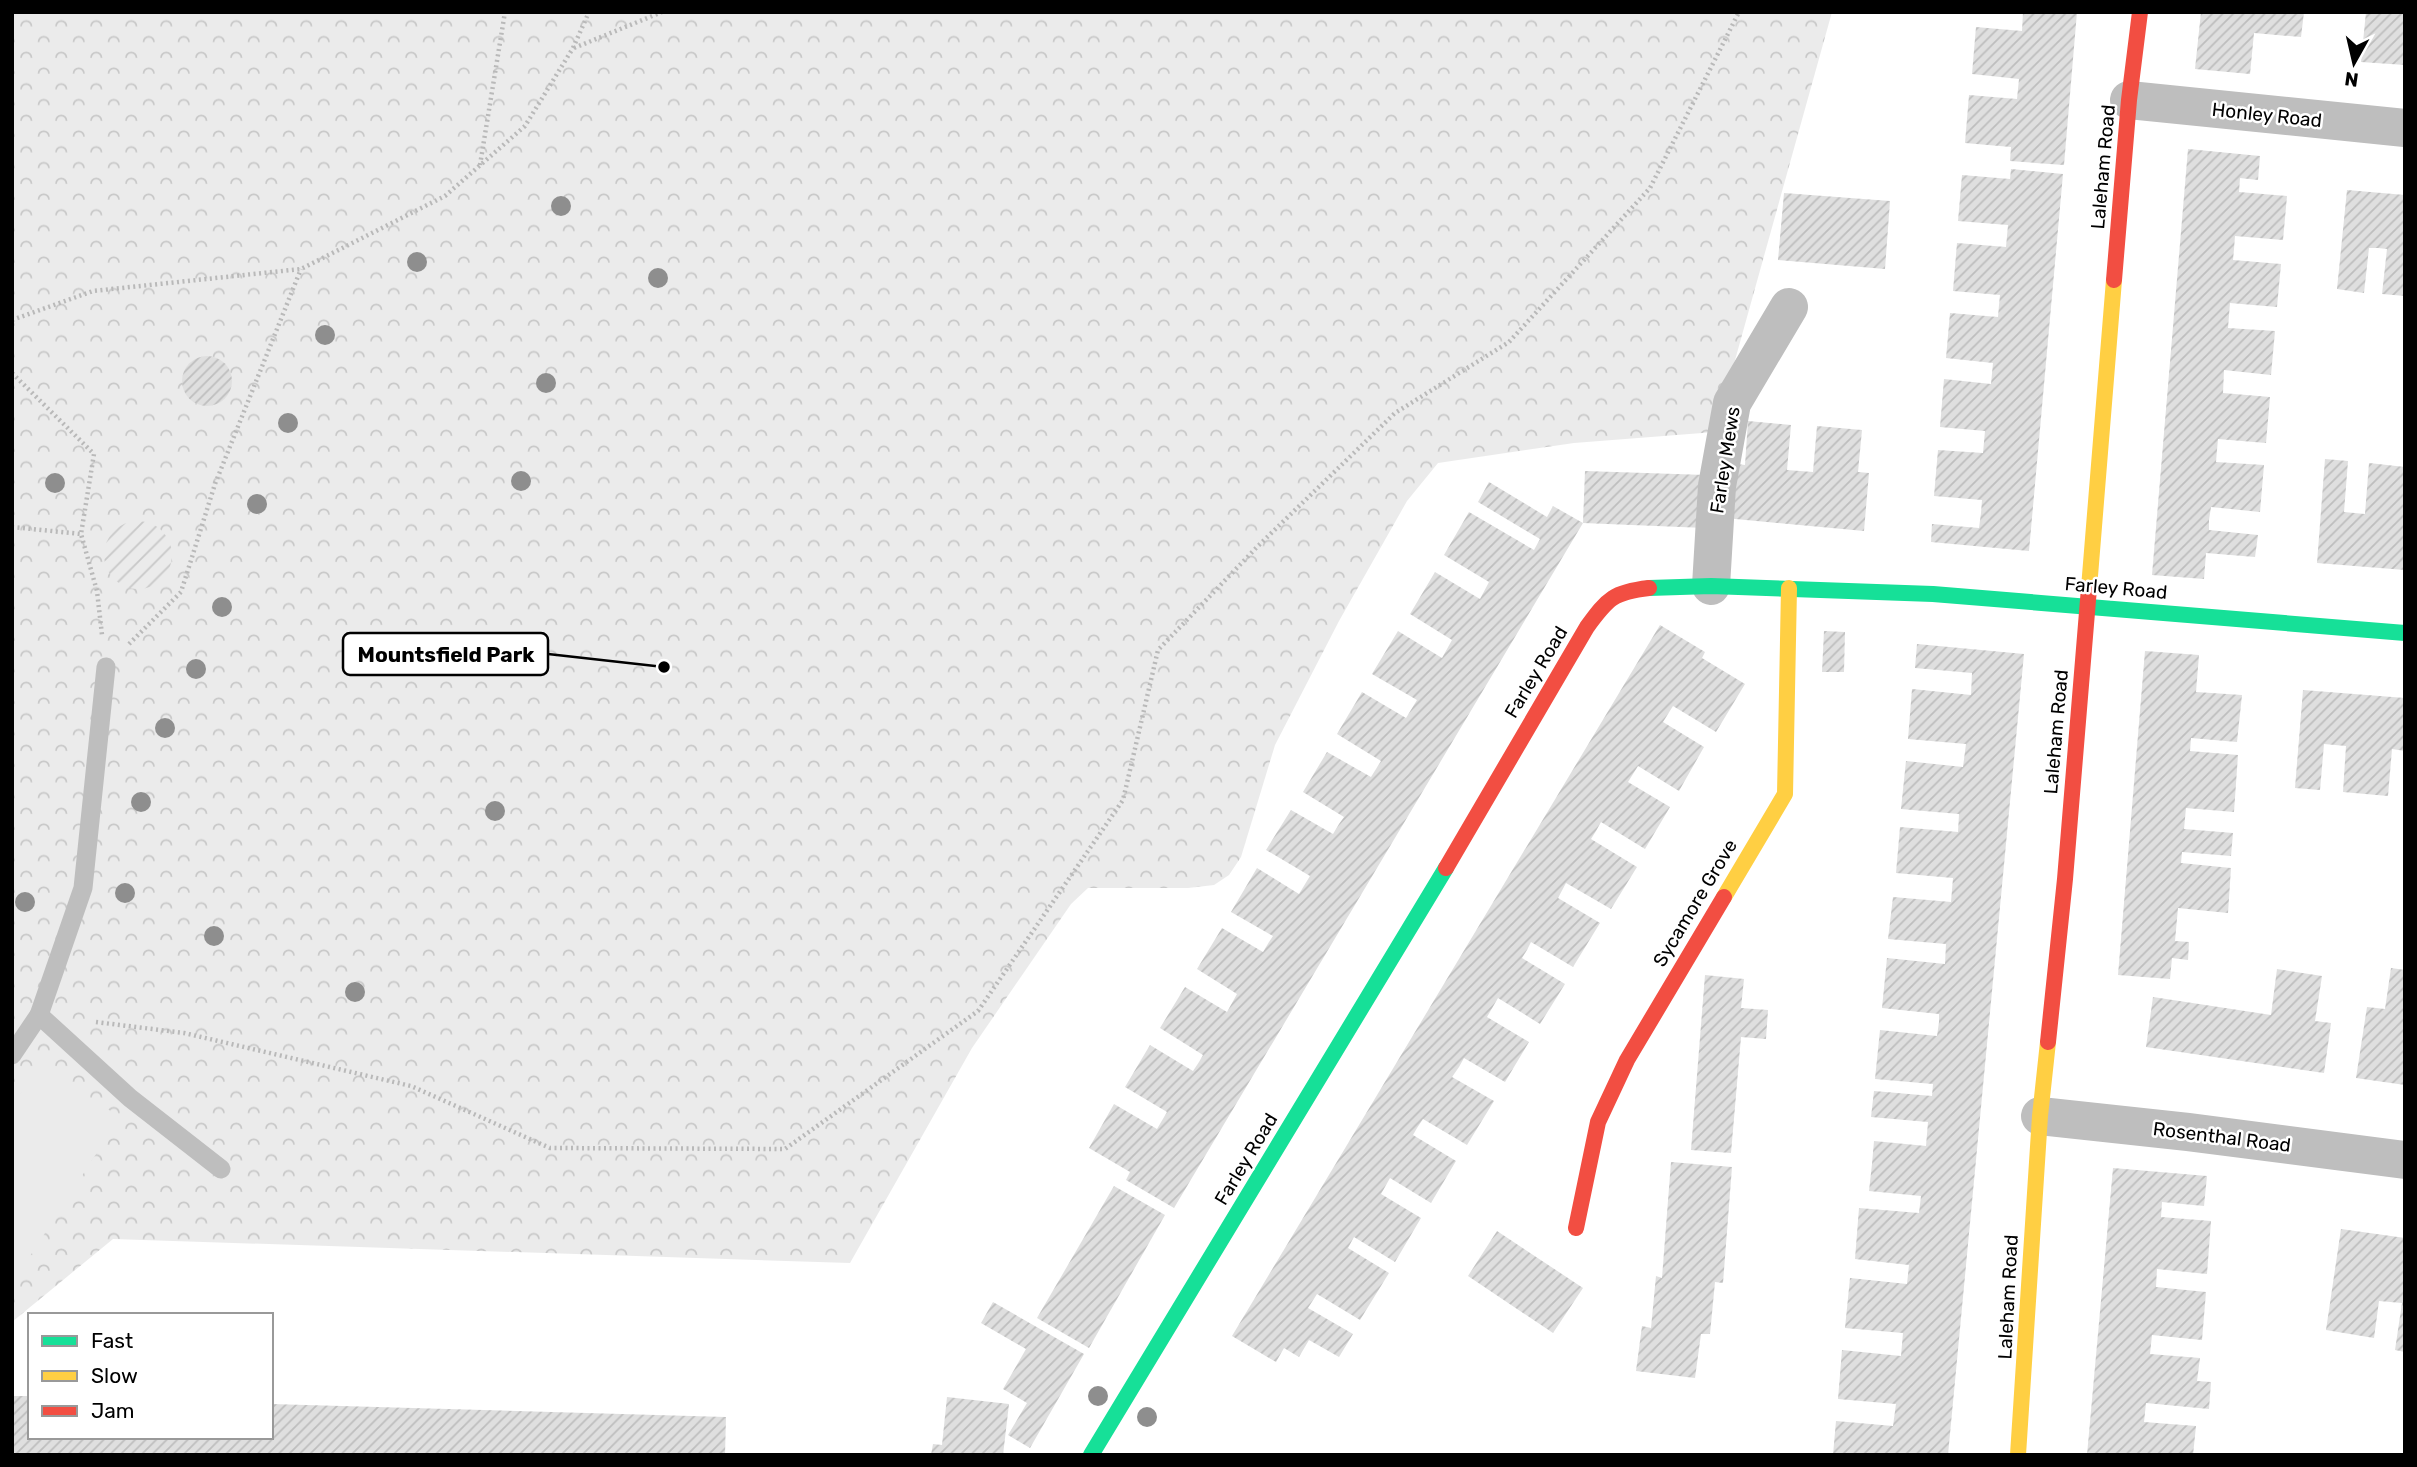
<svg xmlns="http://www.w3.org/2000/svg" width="2417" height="1467" font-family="Rubik,sans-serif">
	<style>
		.park { fill: url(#park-crowns) }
		.garden { fill: url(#garden-furrows) }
		.pitch { fill: #ebebeb }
		.building { fill: url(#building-hatch) }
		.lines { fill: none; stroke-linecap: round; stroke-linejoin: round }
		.path { stroke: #b9b9b9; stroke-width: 4.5; stroke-dasharray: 2 3.5; stroke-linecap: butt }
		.lane { stroke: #bebebe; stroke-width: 19 }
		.street { stroke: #bebebe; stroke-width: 38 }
		.fast { stroke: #16e098; stroke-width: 16 }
		.slow { stroke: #ffcf43; stroke-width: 16 }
		.jam { stroke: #f24e42; stroke-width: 16 }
		.tree { fill: #8e8e8e }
		.labels { text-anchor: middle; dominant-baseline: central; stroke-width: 5; stroke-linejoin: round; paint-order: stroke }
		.street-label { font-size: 19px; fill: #000; stroke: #fff }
		.leader { fill: none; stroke: #000; stroke-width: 2.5 }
		.callout-dot { fill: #000; stroke: #fff; stroke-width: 2.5 }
		.callout { fill: #fff; stroke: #000; stroke-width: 2.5 }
		.callout-label { font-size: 21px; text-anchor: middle; font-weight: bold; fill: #000 }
	</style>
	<defs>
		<pattern id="park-crowns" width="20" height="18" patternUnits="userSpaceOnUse" patternTransform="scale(1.75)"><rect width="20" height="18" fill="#ebebeb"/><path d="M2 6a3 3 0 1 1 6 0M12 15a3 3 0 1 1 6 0" fill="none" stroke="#c8c8c8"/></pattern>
		<pattern id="garden-furrows" width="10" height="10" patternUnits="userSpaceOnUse" patternTransform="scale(1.75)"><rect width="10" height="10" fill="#ebebeb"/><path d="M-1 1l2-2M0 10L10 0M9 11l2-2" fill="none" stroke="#c8c8c8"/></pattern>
		<pattern id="building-hatch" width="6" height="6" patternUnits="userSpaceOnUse" patternTransform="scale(1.75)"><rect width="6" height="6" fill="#dfdfdf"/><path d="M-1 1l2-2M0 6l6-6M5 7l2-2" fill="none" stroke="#bebebe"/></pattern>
	</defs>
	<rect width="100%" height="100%" fill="#fff"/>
	<!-- park -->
	<polygon class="park" points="12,12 1832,12 1715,432 1574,443 1438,463 1407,501 1339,621 1275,745 1241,857 1229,875 1214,885 1188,888 1088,888 1071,904 972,1048 850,1263 113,1239 12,1322"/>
	<!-- garden -->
	<circle class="garden" cx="138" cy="555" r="34"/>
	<!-- pitch -->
	<polygon class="pitch" points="39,1065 120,1117 12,1284 12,1106"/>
	<!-- building -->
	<g class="building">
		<polygon points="2023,12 2077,12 2064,165 2010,161 2011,147 1965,143 1969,95 2017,99 2019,79 1972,74 1976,27 2022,31"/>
		<polygon points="2201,12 2304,12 2301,37 2254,33 2250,74 2195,69"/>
		<polygon points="2366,12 2405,12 2405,65 2361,62"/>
		<polygon points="2188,149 2260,156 2258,180 2240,178 2239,192 2287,196 2283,240 2235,236 2234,249 2233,260 2281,264 2277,307 2230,303 2228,328 2275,331 2271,375 2224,370 2223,393 2270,397 2266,443 2218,439 2217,450 2216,462 2264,465 2260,512 2211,507 2209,520 2209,530 2258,535 2255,557 2206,553 2204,579 2152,575"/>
		<polygon points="2011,169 2063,174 2029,551 1931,542 1932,524 1979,528 1981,513 1982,500 1934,496 1938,450 1983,453 1985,431 1940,427 1944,379 1991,384 1993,363 1946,358 1950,313 1998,317 1999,305 2000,295 1953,291 1957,243 2006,247 2008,225 1958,221 1962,175 2010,179"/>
		<polygon points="2347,190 2405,195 2405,296 2382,294 2387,249 2378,248 2369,248 2364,293 2337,289"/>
		<polygon points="1784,193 1890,201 1885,269 1778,260"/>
		<circle cx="207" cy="381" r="25"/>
		<polygon points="1748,421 1791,425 1787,470 1813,472 1817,426 1862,430 1858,472 1869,473 1864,531 1725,518 1730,463 1745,465"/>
		<polygon points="2325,459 2348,461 2344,512 2365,514 2369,463 2405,467 2405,570 2317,563"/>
		<polygon points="1585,471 1706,475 1705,528 1583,523"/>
		<polygon points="1489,482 1547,517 1553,506 1583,523 1174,1208 1126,1180 1130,1172 1089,1148 1114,1104 1157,1129 1167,1112 1125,1087 1150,1045 1193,1071 1199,1062 1203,1055 1160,1028 1185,987 1227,1012 1237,994 1197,969 1222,928 1263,952 1269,942 1273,936 1231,912 1257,868 1299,894 1310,876 1266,850 1291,810 1333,834 1339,824 1344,817 1303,792 1327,752 1371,777 1381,761 1337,734 1362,692 1406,718 1417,700 1372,674 1398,631 1442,658 1452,640 1410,614 1435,572 1480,599 1489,582 1444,555 1469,512 1534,550 1540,539 1478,502"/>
		<polygon points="1660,625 1705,652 1702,658 1745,684 1716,732 1673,706 1663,722 1704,747 1679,791 1638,766 1628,782 1670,807 1645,849 1601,822 1596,831 1591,839 1637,867 1611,909 1566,883 1558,898 1600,923 1573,967 1531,942 1527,950 1522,958 1565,984 1540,1024 1498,998 1487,1017 1529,1042 1505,1082 1464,1058 1459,1067 1452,1077 1494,1101 1467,1145 1423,1119 1417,1128 1413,1135 1456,1161 1431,1203 1390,1178 1381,1194 1421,1218 1395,1262 1354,1237 1348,1248 1389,1273 1360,1320 1317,1294 1308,1308 1353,1334 1339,1357 1309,1340 1299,1357 1284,1348 1276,1362 1232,1336"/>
		<polygon points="1824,631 1845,632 1844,672 1822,672"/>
		<polygon points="1917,644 2024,654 1948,1455 1833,1455 1836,1421 1893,1426 1896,1404 1838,1399 1842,1350 1901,1356 1903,1333 1845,1328 1850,1278 1907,1284 1909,1265 1855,1259 1859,1208 1919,1213 1921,1196 1869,1191 1872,1164 1874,1141 1926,1146 1928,1122 1871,1117 1874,1091 1932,1096 1933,1084 1875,1079 1880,1030 1937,1036 1939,1022 1939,1014 1882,1008 1887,958 1945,964 1946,944 1888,939 1893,897 1951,902 1953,878 1896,873 1900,827 1958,832 1959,814 1901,809 1906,761 1963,767 1966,744 1908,739 1912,689 1971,695 1972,673 1915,668"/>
		<polygon points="2145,651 2199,655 2196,692 2242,695 2237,742 2191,738 2190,751 2238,755 2234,812 2186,808 2184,829 2233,833 2231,856 2182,852 2181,863 2231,868 2228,913 2178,908 2175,941 2189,942 2188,960 2172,958 2170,979 2118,975"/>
		<polygon points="2303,690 2405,698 2405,751 2392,749 2388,796 2343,792 2346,746 2324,744 2320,790 2295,788"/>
		<polygon points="2391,968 2405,970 2405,1085 2356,1078 2367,1007 2385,1009"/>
		<polygon points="2277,969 2322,976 2315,1021 2331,1023 2324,1073 2146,1047 2153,997 2271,1015"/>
		<polygon points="1705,975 1744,979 1741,1008 1768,1010 1766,1039 1741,1037 1731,1153 1691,1150"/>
		<polygon points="1671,1162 1732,1167 1723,1283 1715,1282 1710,1334 1701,1334 1695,1378 1636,1371 1642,1326 1651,1328 1656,1276 1662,1278"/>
		<polygon points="2113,1168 2207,1176 2204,1206 2162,1202 2161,1217 2211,1221 2207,1274 2157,1269 2156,1287 2206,1292 2202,1340 2152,1335 2150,1354 2200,1358 2197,1381 2211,1382 2209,1409 2146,1403 2144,1422 2196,1426 2193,1455 2087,1455"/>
		<polygon points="1114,1186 1165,1215 1089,1348 1037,1318"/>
		<polygon points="2341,1229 2405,1238 2405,1352 2395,1350 2402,1303 2379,1301 2374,1338 2326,1330"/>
		<polygon points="1497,1231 1583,1288 1553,1333 1468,1276"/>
		<polygon points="993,1302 1084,1354 1030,1448 1008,1435 1027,1403 1003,1389 1026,1349 981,1323"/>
		<polygon points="12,1396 30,1396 30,1437 271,1437 271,1404 726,1417 725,1455 12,1455"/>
		<polygon points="947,1397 1009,1404 1003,1455 931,1455 933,1444 942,1445"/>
	</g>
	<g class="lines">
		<!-- path -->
		<g class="path">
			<polyline points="574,48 662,12"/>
			<polyline points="480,165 505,12"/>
			<polyline points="12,320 93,291 301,269 445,196 525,126 573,48 589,12"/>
			<polyline points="12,373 94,454 81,534 97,591 102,635"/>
			<polyline points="12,527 81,534"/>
			<polyline points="129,644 181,592 215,484 301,269"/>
			<polyline points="96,1022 184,1033 411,1086 550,1148 785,1149 978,1011 1123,800 1158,650 1258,546 1395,413 1509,342 1650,188 1739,12"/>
		</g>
		<!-- lane -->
		<g class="lane">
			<polyline points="39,1015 130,1098 221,1169"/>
			<polyline points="12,1055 39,1015 83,888 106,667"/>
		</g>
		<!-- street -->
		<g class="street">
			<polyline points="2129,100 2405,128"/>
			<polyline points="1711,586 1717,486 1732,403 1789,307"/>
			<polyline points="2040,1116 2188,1132 2405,1160"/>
		</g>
		<!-- fast -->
		<g class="fast">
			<polyline points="1649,588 1711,586 1933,594 2405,633"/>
			<polyline points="1091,1455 1446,868"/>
		</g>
		<!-- slow -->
		<g class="slow">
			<polyline points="2089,588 2114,280"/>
			<polyline points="1724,897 1785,794 1789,588"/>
			<polyline points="2018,1455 2040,1116 2048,1042"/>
		</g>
		<!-- jam -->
		<g class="jam">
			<polyline points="2114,280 2129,100 2140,12"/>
			<path d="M1446 868 1587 627C1608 598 1614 592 1649 588"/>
			<polyline points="2048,1042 2065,879 2089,588"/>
			<polyline points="1576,1228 1598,1122 1627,1060 1724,897"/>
		</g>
	</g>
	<!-- trees -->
	<g class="tree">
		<circle cx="561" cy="206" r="10"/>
		<circle cx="417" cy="262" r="10"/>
		<circle cx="658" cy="278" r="10"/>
		<circle cx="325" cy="335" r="10"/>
		<circle cx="546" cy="383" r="10"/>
		<circle cx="288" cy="423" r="10"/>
		<circle cx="521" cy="481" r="10"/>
		<circle cx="55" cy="483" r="10"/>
		<circle cx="257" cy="504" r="10"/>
		<circle cx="222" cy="607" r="10"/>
		<circle cx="196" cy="669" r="10"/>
		<circle cx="165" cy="728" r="10"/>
		<circle cx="141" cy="802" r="10"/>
		<circle cx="495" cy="811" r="10"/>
		<circle cx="125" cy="893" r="10"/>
		<circle cx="25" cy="902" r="10"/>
		<circle cx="214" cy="936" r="10"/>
		<circle cx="355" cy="992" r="10"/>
		<circle cx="1098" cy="1396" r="10"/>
		<circle cx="1147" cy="1417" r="10"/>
	</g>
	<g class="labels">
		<!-- street labels -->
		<g class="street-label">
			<text transform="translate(2267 115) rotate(6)">Honley Road</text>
			<text transform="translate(2103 167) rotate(-85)">Laleham Road</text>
			<text transform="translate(1725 460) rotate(-81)">Farley Mews</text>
			<text transform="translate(2116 588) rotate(5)">Farley Road</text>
			<text transform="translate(1536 672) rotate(-59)">Farley Road</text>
			<text transform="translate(2056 732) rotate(-85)">Laleham Road</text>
			<text transform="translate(1695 903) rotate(-59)">Sycamore Grove</text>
			<text transform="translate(2222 1137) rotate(7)">Rosenthal Road</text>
			<text transform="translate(1246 1159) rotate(-59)">Farley Road</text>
			<text transform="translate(2008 1297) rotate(-87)">Laleham Road</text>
		</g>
	</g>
	<!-- callouts -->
	<path class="leader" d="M664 667L548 654"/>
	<circle class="callout-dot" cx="664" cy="667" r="7"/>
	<rect class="callout" x="343" y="633" width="205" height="42" rx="7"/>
	<g class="callout-label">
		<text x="446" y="662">Mountsfield Park</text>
	</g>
	<!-- border -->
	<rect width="2417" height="1467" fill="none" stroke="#000000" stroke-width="28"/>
	<!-- legend -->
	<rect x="28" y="1313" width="245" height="126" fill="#ffffff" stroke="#999999" stroke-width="2"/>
	<rect x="42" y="1336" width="35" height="10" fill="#16e098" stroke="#999999" stroke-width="2"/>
	<text x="91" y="1348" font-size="21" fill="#000000">Fast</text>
	<rect x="42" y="1371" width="35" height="10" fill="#ffcf43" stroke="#999999" stroke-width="2"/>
	<text x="91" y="1383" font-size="21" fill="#000000">Slow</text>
	<rect x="42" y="1406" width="35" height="10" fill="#f24e42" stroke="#999999" stroke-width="2"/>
	<text x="91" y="1418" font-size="21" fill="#000000">Jam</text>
	<!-- north arrow -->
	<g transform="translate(2354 63) rotate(188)" stroke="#ffffff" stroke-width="5" paint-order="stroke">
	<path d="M0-5L12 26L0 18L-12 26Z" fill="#000000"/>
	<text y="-10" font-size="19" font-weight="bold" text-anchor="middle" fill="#000000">N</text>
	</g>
</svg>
